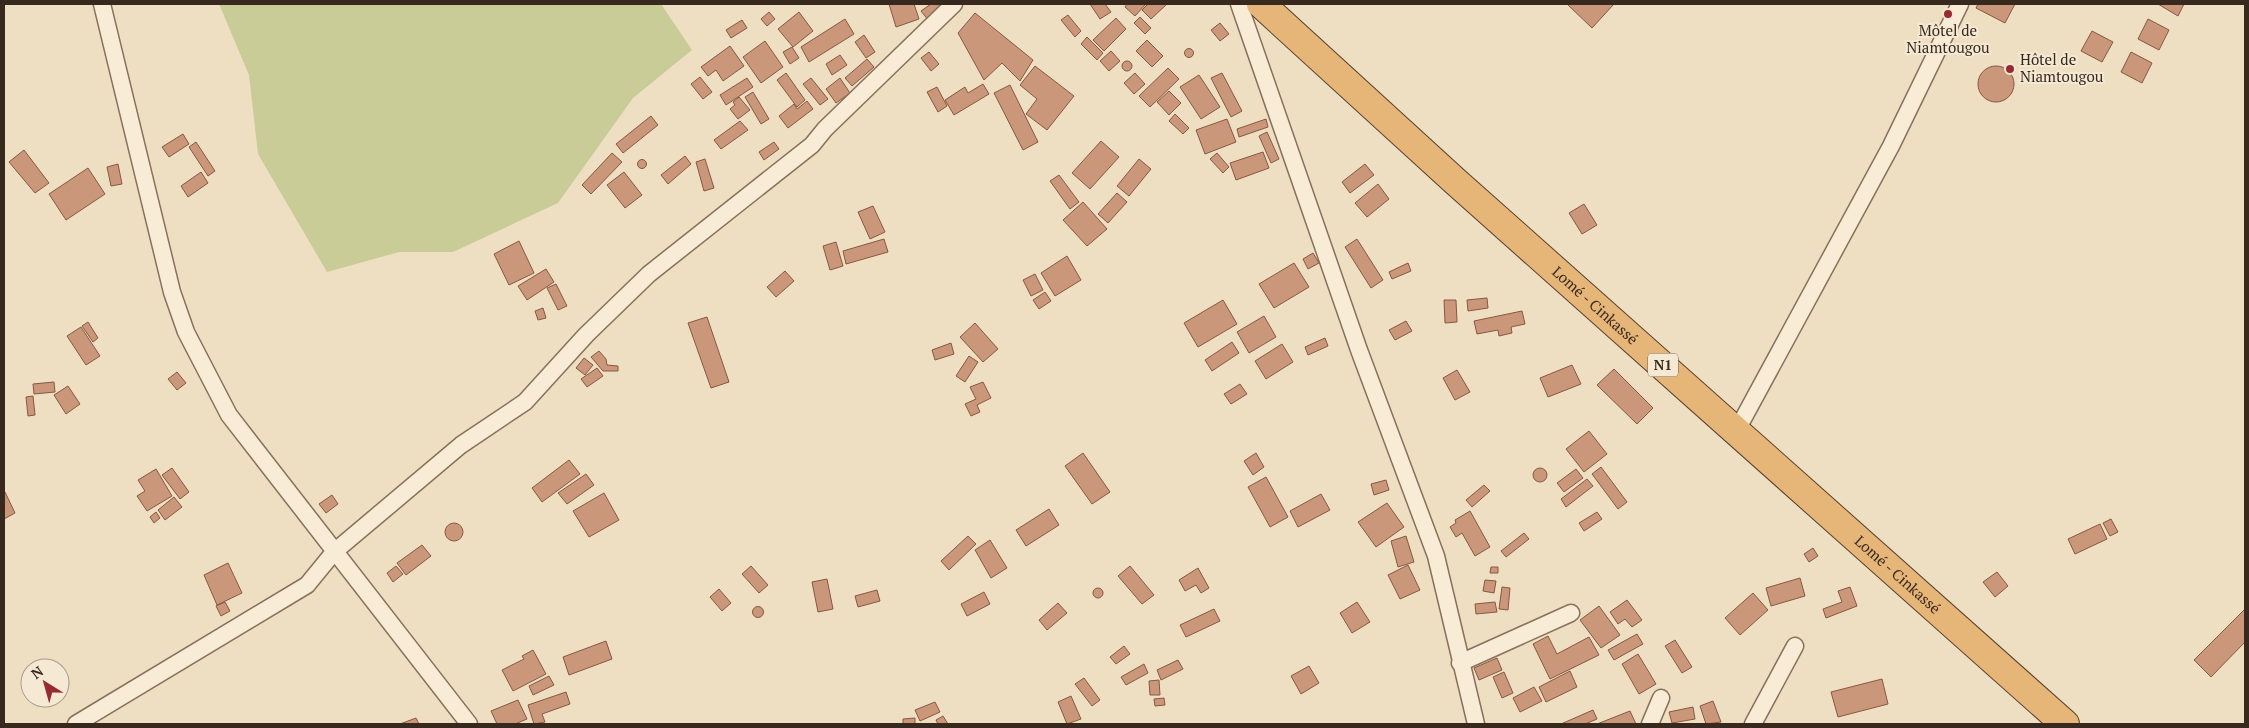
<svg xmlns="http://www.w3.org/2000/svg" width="2249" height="728" viewBox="0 0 2249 728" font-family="'PT Serif',serif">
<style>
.green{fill:#c9cc97}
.building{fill:#cb977a;stroke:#875840}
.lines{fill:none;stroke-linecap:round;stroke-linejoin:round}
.minor-casing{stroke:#88705a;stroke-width:19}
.trunk-casing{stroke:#563e2e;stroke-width:30}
.minor{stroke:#f8ecd7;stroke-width:16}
.trunk{stroke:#e6b578;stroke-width:28}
.poi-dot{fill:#962b32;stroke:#f5e9d3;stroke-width:2}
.labels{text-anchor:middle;stroke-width:4;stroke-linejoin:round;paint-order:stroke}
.shield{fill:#f5e9d3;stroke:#716354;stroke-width:1}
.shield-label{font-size:14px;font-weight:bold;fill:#38291e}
.poi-label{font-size:15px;fill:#38291e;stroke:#f5e9d3}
.street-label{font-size:15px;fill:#38291e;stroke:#f5e9d3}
</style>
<rect width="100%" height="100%" fill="#eedfc3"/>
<path class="green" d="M219,4H661L692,50L633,98L558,203L453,252H399L327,272L258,154L249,75Z"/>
<path class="building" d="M889,4H914L919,19L896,27Z
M931,4H950L929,21L921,11Z
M1090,4H1105L1111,12L1100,19Z
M1127,4H1146L1135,16L1125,7Z
M1148,4H1167L1151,19L1142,10Z
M1567,4H1614L1592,28Z
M1978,4H2015L2005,23L1976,8Z
M2158,4H2184L2178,16Z
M769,12L775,19L767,26L761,19Z
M799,12L813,31L793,47L778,29Z
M975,13L1033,60L1020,81L1002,63L984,80L958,33Z
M1068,15L1081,31L1075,37L1061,20Z
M1140,17L1151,28L1145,34L1134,23Z
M1116,18L1126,29L1104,51L1093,40Z
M845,19L854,34L809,62L801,47Z
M2148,19L2169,30L2159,50L2138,39Z
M742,20L747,28L731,38L726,30Z
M1220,23L1229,34L1220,41L1211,30Z
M2092,31L2113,42L2102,62L2081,51Z
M864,35L875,52L866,58L855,42Z
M1087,37L1103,53L1097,60L1081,44Z
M1147,40L1163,56L1152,67L1136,51Z
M765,41L783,67L761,83L743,57Z
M730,46L744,66L723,81L716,70L708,76L701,67Z
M792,47L799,58L790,64L783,52Z
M1184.5 53a4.5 4.5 0 1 1 9 0a4.5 4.5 0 1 1-9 0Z
M1111,51L1120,61L1109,71L1100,61Z
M929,52L939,64L931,71L921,58Z
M2131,52L2152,63L2142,83L2121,72Z
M840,55L847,65L832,75L826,64Z
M867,59L874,67L852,86L845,78Z
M1122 66a5 5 0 1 1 10 0a5 5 0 1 1-10 0Z
M1035,66L1074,96L1047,130L1026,114L1037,99L1020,85Z
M1978 84a18 18 0 1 1 36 0a18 18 0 1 1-36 0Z
M1168,68L1179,79L1150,107L1139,96Z
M786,73L805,100L797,107L777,80Z
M1135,73L1145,84L1134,94L1124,83Z
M1222,73L1242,111L1231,117L1211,78Z
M1199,75L1220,107L1201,119L1180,87Z
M700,77L712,92L703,99L691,84Z
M747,78L753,87L726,105L720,95Z
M811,78L828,99L820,105L803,84Z
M840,78L850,93L836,103L826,89Z
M983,84L989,94L954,115L945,100L965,87L968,93Z
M1010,85L1038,142L1023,150L994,93Z
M937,87L947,106L938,112L927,92Z
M1169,91L1181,103L1169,115L1157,102Z
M753,92L769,119L761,124L745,97Z
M739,97L750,110L738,119L730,109L735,105L733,102Z
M807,101L813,109L788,128L779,116L794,104L797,109Z
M1175,114L1189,128L1183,134L1169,121Z
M651,116L658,125L623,153L616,144Z
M1227,119L1236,142L1205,154L1196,130Z
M1266,119L1268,127L1239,137L1237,129Z
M740,121L748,130L721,149L714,140Z
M1267,132L1279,159L1271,163L1259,136Z
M183,134L189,144L169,157L162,147Z
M1101,141L1119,157L1090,189L1072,173Z
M196,142L215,171L208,176L189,147Z
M774,142L779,149L764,160L759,152Z
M24,150L49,183L35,193L9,162Z
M1263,152L1269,168L1236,180L1230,163Z
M612,153L622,162L591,194L582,185Z
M1217,153L1229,167L1223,173L1210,159Z
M685,156L691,164L668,184L661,175Z
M705,159L714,188L704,191L696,162Z
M1139,159L1151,169L1129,196L1117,186Z
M637.5 164a4.5 4.5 0 1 1 9 0a4.5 4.5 0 1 1-9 0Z
M118,164L122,184L111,186L107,167Z
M1365,164L1374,175L1350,193L1342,182Z
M88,168L105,194L66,220L49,194Z
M201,172L208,183L188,197L181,186Z
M624,172L642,195L625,208L607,185Z
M1059,175L1079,202L1070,209L1050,181Z
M1378,184L1389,199L1367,217L1355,203Z
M1117,193L1127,202L1108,223L1098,214Z
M1083,202L1107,229L1087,246L1063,220Z
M1584,204L1597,225L1582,234L1569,213Z
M873,206L885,232L870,239L858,212Z
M884,239L888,252L846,264L843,251Z
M1357,239L1383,280L1371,288L1345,247Z
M519,241L534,273L509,285L494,254Z
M836,242L843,266L830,270L823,246Z
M1313,253L1319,263L1308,269L1303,259Z
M1067,256L1081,280L1055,296L1041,273Z
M1294,263L1309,287L1274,308L1259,284Z
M1408,263L1411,271L1392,279L1389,272Z
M546,269L554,282L527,300L518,286Z
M785,271L794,281L776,297L767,287Z
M1035,274L1043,290L1031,296L1023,280Z
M556,284L567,306L558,310L547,288Z
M1045,292L1051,301L1039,309L1033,300Z
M1487,298L1488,308L1468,311L1467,300Z
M1223,300L1237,324L1198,347L1184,323Z
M1444,300H1456L1457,322L1445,323Z
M543,308L546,318L538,320L535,311Z
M1522,311L1525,324L1511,327L1512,333L1499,336L1498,330L1477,334L1474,321Z
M1264,316L1276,337L1249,353L1237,332Z
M707,317L729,382L711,388L688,323Z
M1406,321L1412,331L1395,340L1389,330Z
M88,322L98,338L93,342L82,326Z
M975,323L998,349L983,362L960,337Z
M81,327L100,356L86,365L67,336Z
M1325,338L1328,346L1308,355L1305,347Z
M1232,342L1239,353L1212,371L1205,360Z
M951,343L954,354L935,360L932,350Z
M1282,344L1293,362L1266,379L1255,361Z
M599,351L606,359L607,365L618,366V371H603L591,357Z
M969,356L978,362L965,382L956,376Z
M584,358L593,365L585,375L576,368Z
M1572,365L1581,384L1548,397L1540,378Z
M597,368L603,376L587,387L581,379Z
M1614,369L1653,408L1637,424L1597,385Z
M1457,370L1470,392L1455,400L1443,378Z
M177,372L186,383L177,390L168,379Z
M54,382L55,392L34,394L33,384Z
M983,382L991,398L977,405L980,412L971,416L965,404L976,399L970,387Z
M1240,384L1247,394L1231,404L1224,394Z
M68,386L80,404L66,414L54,395Z
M33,396L35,415L28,416L26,397Z
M1589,431L1607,454L1584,472L1566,449Z
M1083,453L1110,492L1092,504L1065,466Z
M1256,453L1264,467L1253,475L1244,461Z
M569,460L580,474L542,502L532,488Z
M1601,467L1627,502L1618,509L1592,474Z
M1533 475a7 7 0 1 1 14 0a7 7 0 1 1-14 0Z
M172,468L189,492L180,499L162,475Z
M156,469L172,496L147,511L137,496L145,491L138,480Z
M1576,469L1583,478L1564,492L1557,483Z
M586,474L594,485L567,504L558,493Z
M1266,477L1288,517L1270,527L1248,487Z
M1587,479L1593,486L1566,507L1561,499Z
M1386,480L1389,490L1374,495L1371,484Z
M1484,485L1490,491L1472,507L1466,500Z
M5,492L15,513L4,519V493Z
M604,493L619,520L589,537L573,511Z
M1321,494L1330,510L1298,527L1290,511Z
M332,495L338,504L326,513L319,504Z
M174,497L182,507L165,520L158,510Z
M1387,503L1404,527L1376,547L1358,522Z
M1049,509L1059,525L1026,546L1016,530Z
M1470,511L1490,547L1475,556L1462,533L1456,537L1450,527L1456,523L1455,520Z
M156,512L160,518L154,523L150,517Z
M1597,512L1602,519L1584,531L1579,523Z
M2111,519L2118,532L2110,536L2103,523Z
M445 532a9 9 0 1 1 18 0a9 9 0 1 1-18 0Z
M2100,524L2107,539L2075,554L2068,539Z
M1524,533L1529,539L1506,557L1501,551Z
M968,536L976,544L949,570L941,561Z
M1406,536L1414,562L1398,567L1391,541Z
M990,540L1007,568L991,578L975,550Z
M422,545L431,556L406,575L397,563Z
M1813,548L1818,556L1809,562L1804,554Z
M228,563L242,593L217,605L204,575Z
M1408,565L1420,590L1400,599L1388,575Z
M396,566L403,574L393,582L387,573Z
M751,566L768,585L759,593L742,574Z
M1130,566L1154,595L1142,604L1118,576Z
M1491,567H1498V573H1490Z
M1198,568L1209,588L1201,593L1196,585L1185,591L1179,580Z
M1997,572L2008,586L1995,597L1983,582Z
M1800,578L1805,596L1771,606L1766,588Z
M827,579L833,609L818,612L812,582Z
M1485,580L1496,581L1494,593L1483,591Z
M1502,587L1510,588L1508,610L1499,609Z
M1850,587L1857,606L1826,618L1823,609L1842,602L1838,591Z
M1093 593a5 5 0 1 1 10 0a5 5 0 1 1-10 0Z
M719,589L731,603L722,611L710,597Z
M877,590L880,601L858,607L855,596Z
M984,592L990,604L967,616L961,604Z
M1753,593L1768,610L1740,635L1725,618Z
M1627,600L1642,620L1632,627L1625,619L1618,624L1610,612Z
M225,602L230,611L221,616L216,606Z
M1357,602L1370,622L1352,633L1340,613Z
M1495,602L1497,612L1476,614L1475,604Z
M1058,603L1067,613L1047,630L1039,620Z
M1599,606L1620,635L1601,648L1580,620Z
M752.5 612a5.5 5.5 0 1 1 11 0a5.5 5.5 0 1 1-11 0Z
M1214,609L1220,621L1186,637L1180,625Z
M2245,609V642L2211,677L2194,660Z
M1637,634L1643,644L1614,660L1608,650Z
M1548,636L1557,654L1589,637L1599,655L1550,679L1533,644Z
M1675,640L1692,667L1682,673L1665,646Z
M606,641L612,659L569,675L563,657Z
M1124,646L1130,654L1116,664L1110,657Z
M533,650L546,674L513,691L502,670L524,659L522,656Z
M1638,654L1656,684L1639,694L1622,664Z
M1497,658L1502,670L1479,680L1474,668Z
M1178,660L1183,669L1161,680L1157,670Z
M1144,664L1148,673L1126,685L1121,677Z
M1309,666L1319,683L1301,694L1291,676Z
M1570,671L1577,687L1546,702L1539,687Z
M1504,672L1513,693L1502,698L1493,677Z
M549,676L554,685L533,695L529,686Z
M1084,678L1100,700L1092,706L1075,684Z
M1882,679L1888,704L1838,717L1831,692Z
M1159,680L1160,695H1150L1149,681Z
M1534,687L1542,701L1520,712L1513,698Z
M566,692L570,704L542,714L545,722L534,724L528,705Z
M1071,696L1081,719L1067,724L1058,702Z
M1164,698L1165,705L1155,706L1154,699Z
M518,700L527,719L515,724H497L491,711Z
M1713,701L1721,722L1706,724L1700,706Z
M935,702L940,712L920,721L915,710Z
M1693,707L1695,719L1672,723L1669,712Z
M1593,710L1597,719L1585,724H1561Z
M1630,711L1636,724H1597Z
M943,716L948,724H938L936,720Z
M416,718L419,724H400Z
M915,718V724H903V719Z"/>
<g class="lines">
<g class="minor-casing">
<path id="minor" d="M102,4L172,292L186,332L229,415L469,724
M1239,4L1359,350L1436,556L1476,724
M1737,430L1891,146L1960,4
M1460,663L1571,613
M76,724L307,585L334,552L461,445L525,402L586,335L649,274L812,145L825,129L954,4
M1650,724L1661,698
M1753,724L1795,646"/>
</g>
<g class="trunk-casing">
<g id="trunk">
<path id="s1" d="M1261,4L1456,182L2065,724"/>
</g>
</g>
<use href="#minor" class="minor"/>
<use href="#trunk" class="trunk"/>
</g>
<g class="poi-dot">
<circle cx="1948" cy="14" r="5"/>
<circle cx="2010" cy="69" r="5"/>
</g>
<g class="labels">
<rect class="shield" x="1648" y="353.5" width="30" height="23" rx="4"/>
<g class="shield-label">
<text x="1663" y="370">N1</text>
</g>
<g class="poi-label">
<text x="1948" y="36">Môtel de<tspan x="1948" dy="17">Niamtougou</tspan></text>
<text x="2020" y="65" text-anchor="start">Hôtel de<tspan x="2020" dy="17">Niamtougou</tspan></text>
</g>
<g class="street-label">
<text dy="5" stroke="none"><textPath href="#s1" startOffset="450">Lomé - Cinkassé</textPath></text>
<text dy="5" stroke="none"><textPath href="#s1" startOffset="855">Lomé - Cinkassé</textPath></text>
</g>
</g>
<rect width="2249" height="728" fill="none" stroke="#38291e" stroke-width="10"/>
<g transform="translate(45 683) rotate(323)"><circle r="24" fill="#f5e9d3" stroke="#a99c8b"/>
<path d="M0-4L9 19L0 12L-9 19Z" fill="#962b32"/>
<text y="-8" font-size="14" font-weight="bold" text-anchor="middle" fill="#38291e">N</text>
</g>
</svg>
